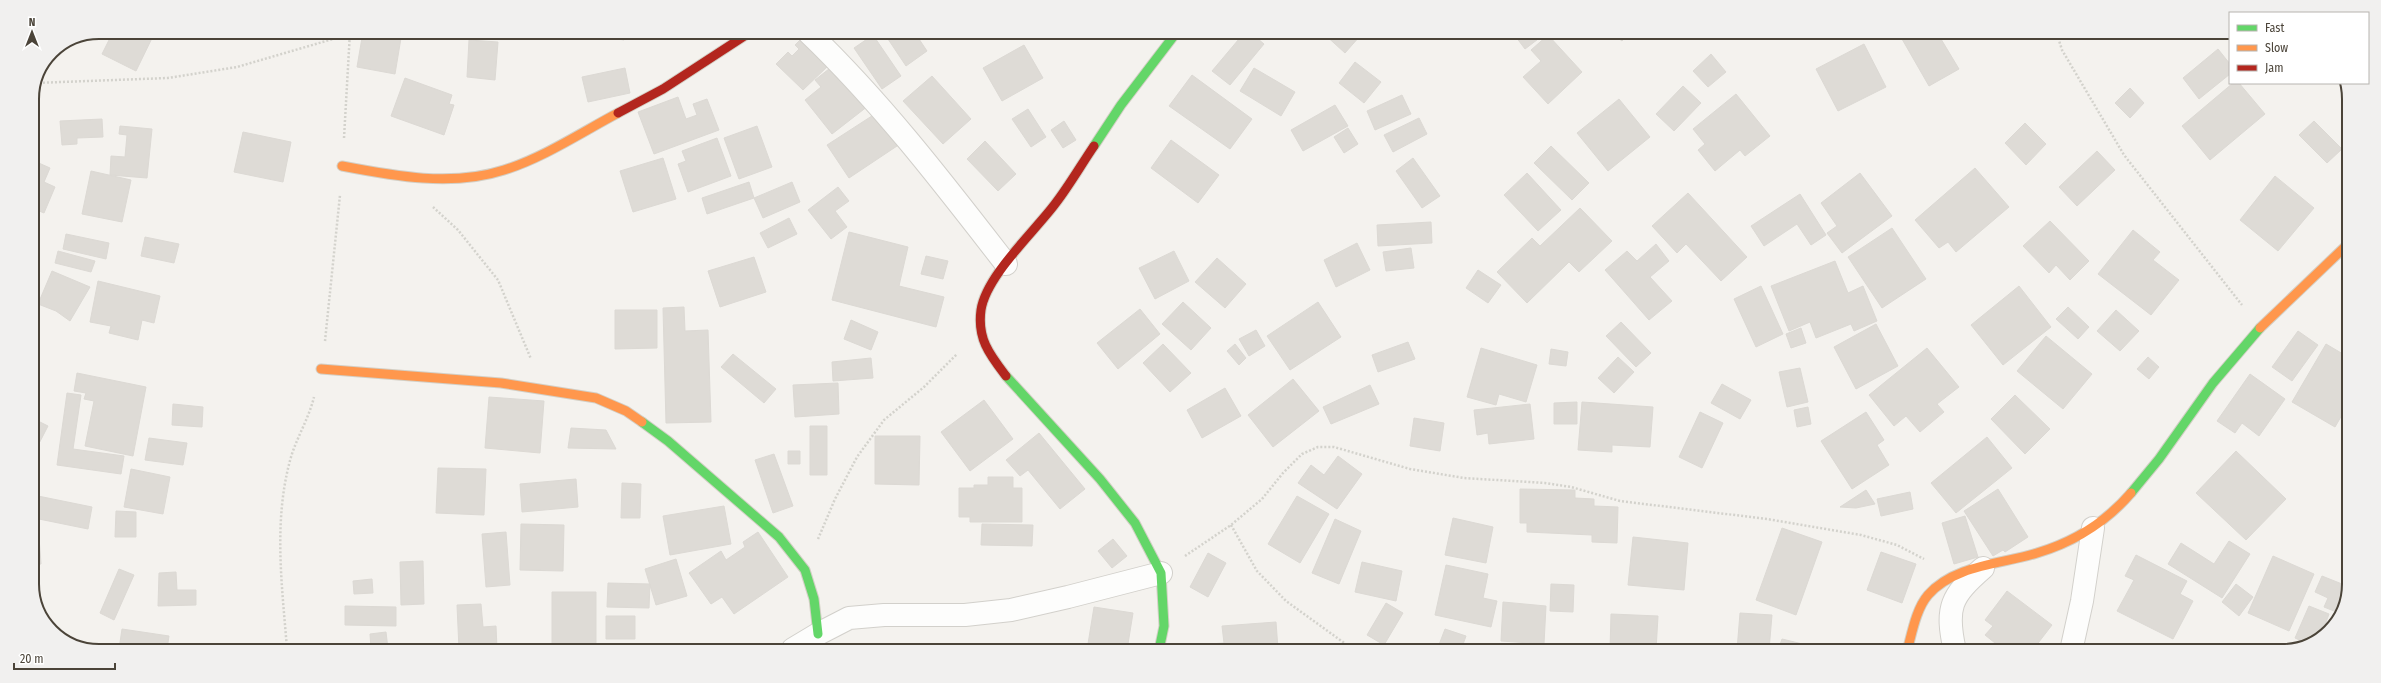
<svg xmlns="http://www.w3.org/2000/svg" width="2381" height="683" viewBox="0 0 2381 683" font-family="'Fira Sans Condensed',sans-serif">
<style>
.building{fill:#dedbd6;stroke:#dcd9d4}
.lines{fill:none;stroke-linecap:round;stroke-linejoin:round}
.street-casing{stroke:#d2d0cb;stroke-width:24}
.fast-casing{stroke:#d3cfc5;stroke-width:11}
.slow-casing{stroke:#d3cfc5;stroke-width:11}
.jam-casing{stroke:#d3cfc5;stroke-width:11}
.path{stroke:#d3d2cc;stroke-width:2.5;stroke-dasharray:2 2;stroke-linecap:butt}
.street{stroke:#fdfdfc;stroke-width:22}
.fast{stroke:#63d668;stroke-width:9}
.slow{stroke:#ff974d;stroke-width:9}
.jam{stroke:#b3261e;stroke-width:9}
.rim{fill:none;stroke:#4b4439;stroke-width:2}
</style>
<rect width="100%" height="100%" fill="#f4f2ee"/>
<path class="building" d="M113,32H155L136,71L102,54Z
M363,32H402L395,74L357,67Z
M467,32H501V34Z
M580,32L625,33L624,40Z
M884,33H915L927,51L906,66Z
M1244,33H1251L1264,44L1230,85L1212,71Z
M1323,33H1356L1360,36L1345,53Z
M1513,33H1546L1525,49Z
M1613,34H1628L1622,41Z
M1910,34H1938L1959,69L1929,86L1902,39Z
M873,35L901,76L882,89L854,48Z
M1548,35L1582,72L1548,104L1523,77L1541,61L1531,50Z
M802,38L829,65L803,90L776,64L788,52L792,56L799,49L795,45Z
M469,40L498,42L495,80L467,77Z
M1864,44L1886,87L1838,111L1816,69Z
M1024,45L1043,78L1002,101L983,68Z
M2218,49L2230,64V74L2199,99L2183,78Z
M1711,54L1726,72L1708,87L1693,71Z
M1355,62L1381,82L1364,103L1339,83Z
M834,65L868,106L832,134L805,100L821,87L815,80Z
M625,68L630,93L588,102L582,77Z
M1254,68L1295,92L1281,116L1240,91Z
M1192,75L1252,119L1230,149L1169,106Z
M932,76L971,119L943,144L903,101Z
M405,78L452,95L449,104L454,105L444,135L391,116Z
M2233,83H2239L2265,114L2210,160L2182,126Z
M1683,86L1701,103L1674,131L1656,114Z
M2130,88L2144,103L2130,118L2115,103Z
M1736,94L1770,136L1745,156L1740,150L1715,171L1698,150L1705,144L1693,129Z
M1402,95L1411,114L1375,130L1367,111Z
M678,97L686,119L697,115L693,104L707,99L719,130L654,154L638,112Z
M1619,99L1650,137L1608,171L1577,133Z
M1335,105L1348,126L1303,151L1291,130Z
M1028,109L1046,137L1031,147L1012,119Z
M878,112L900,144L849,178L827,145Z
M1419,118L1427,134L1393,152L1384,135Z
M102,119L103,137L77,138V144L62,145L60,121Z
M1064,121L1076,140L1063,148L1051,130Z
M2314,121L2342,149L2327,163L2299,135Z
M2025,123L2046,144L2026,165L2005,143Z
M120,126L152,129L147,178L110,175L111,156L125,157L127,135L119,134Z
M757,126L772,167L739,179L724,138Z
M1348,128L1358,144L1344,153L1334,137Z
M243,132L291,142L283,182L234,172Z
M717,138L731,176L688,192L678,164L686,161L682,151Z
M1171,140L1219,175L1198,203L1151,168Z
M985,141L1016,174L998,191L967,159Z
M1551,146L1589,183L1572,200L1534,163Z
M2097,151L2115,170L2077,206L2059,187Z
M663,158L676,199L633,212L620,171Z
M1413,158L1440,196L1422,208L1396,171Z
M32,160L50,168L44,182L55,187L44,213L32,208Z
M1975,168L2009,207L1956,252L1948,242L1939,248L1915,220Z
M91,171L131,180L122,222L82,214Z
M1527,173L1561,210L1538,231L1504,195Z
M1860,173L1892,216L1842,253L1827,233L1837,226L1821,203Z
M2275,176L2314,208L2278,251L2240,220Z
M749,182L754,198L707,214L702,198Z
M792,182L800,202L763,218L754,198Z
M838,187L849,201L835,211L847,227L831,239L808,210Z
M1688,193L1747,257L1721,281L1686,244L1677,253L1652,226Z
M1800,194L1826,235L1811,245L1797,224L1764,246L1751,226Z
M1580,208L1612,241L1579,272L1569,262L1527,303L1497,272L1532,238L1540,246Z
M789,218L797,234L768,248L760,233Z
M2050,221L2089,261L2070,280L2056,265L2049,273L2023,246Z
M1431,222L1432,243L1378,246L1377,225Z
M1892,228L1926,279L1882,308L1848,257Z
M2133,230L2160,252L2153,260L2179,280L2151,315L2098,274Z
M849,232L908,247L899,286L944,297L936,327L832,300Z
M66,234L109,243L106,259L63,249Z
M145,237L179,244L174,263L141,256Z
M1357,243L1370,270L1336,287L1324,260Z
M1656,244L1669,261L1650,277L1672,301L1649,320L1605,270L1627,251L1637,261Z
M1411,248L1414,268L1386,271L1383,252Z
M58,251L95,261L91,272L55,263Z
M1174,251L1189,281L1155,299L1139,268Z
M926,256L948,261L943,279L921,274Z
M754,257L766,292L720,307L708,271Z
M1217,258L1246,284L1225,308L1195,282Z
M1835,261L1848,293L1863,286L1877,321L1854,331L1851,324L1816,338L1810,322L1789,331L1771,286Z
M1478,270L1501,285L1488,303L1466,288Z
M52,271L90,287L70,321L56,311L38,304Z
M98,281L160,296L154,323L142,320L138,340L109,333L111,326L90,322Z
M1761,286L1783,334L1756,347L1734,299Z
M2019,286L2051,327L2003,365L1971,325Z
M1183,302L1211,328L1191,350L1162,324Z
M1318,302L1341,337L1290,370L1267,336Z
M684,307L685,331L708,330L711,422L666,423L663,308Z
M2068,307L2089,327L2078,339L2056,319Z
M1140,309L1160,334L1118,369L1097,343Z
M615,310H657V348L615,349Z
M2116,310L2139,331L2120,351L2097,331Z
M851,320L878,332L871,350L844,339Z
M1621,322L1651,353L1636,367L1606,336Z
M1876,324L1898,366L1856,389L1834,347Z
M1801,328L1806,343L1791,348L1786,334Z
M1256,330L1265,346L1249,356L1239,339Z
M2298,331L2318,345L2292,381L2272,367Z
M2046,336L2092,374L2063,409L2017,371Z
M1408,342L1415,359L1378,372L1372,355Z
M1163,344L1191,373L1170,392L1143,363Z
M1235,344L1246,358L1239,365L1227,351Z
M2326,344L2348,357V409L2346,408L2335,427L2292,402Z
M1481,348L1537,365L1526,402L1499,394L1496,405L1467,397Z
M1927,348L1959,387L1937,404L1944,412L1920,432L1906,416L1894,426L1869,395Z
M1551,349L1568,352L1566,366L1549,364Z
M733,354L776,389L764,403L721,367Z
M1618,357L1634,372L1614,393L1598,378Z
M2148,357L2159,367L2149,379L2137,369Z
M871,358L873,378L833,381L832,362Z
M1800,368L1808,402L1787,407L1779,372Z
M77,373L146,387L133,456L85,446L94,401L84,399L86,393L74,391Z
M2250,374L2285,399L2259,436L2242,423L2235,433L2217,421Z
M1293,379L1319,411L1273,447L1248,415Z
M838,383L839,414L795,417L793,385Z
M1722,384L1751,400L1740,419L1711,403Z
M1370,385L1379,404L1331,424L1323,407Z
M1225,388L1241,416L1202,438L1187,410Z
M67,393L81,395L73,449L124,456L121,474L57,465Z
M2015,395L2050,429L2025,454L1991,419Z
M489,397L544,401L540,453L485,448Z
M984,400L1013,439L970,471L941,432Z
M1577,402V424H1554V403Z
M1582,402L1653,407L1650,447L1612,445V452L1578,450Z
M173,404L203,407L202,427L172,425Z
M1530,404L1534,439L1489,444L1488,433L1477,435L1474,410Z
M1808,407L1811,424L1797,427L1794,410Z
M1700,412L1723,423L1702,468L1679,457Z
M1866,412L1884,440L1877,445L1889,465L1852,489L1821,441Z
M32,418L48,426L32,457Z
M1414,418L1444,423L1440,451L1410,446Z
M810,426H827V475H810Z
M571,428L606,430L616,449L568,448Z
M1039,433L1085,489L1060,509L1028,470L1020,476L1006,460Z
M875,436H920L919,485L875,484Z
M1987,437L2012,468L1956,513L1931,483Z
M149,438L187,443L183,465L145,460Z
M788,451H800V464H788Z
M2236,451L2286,499L2246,540L2196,493Z
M774,454L793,506L773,513L755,460Z
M1338,456L1362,474L1337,509L1298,483L1311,465L1324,475Z
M438,468L486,469L484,515L436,513Z
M131,469L170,477L163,514L124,507Z
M988,477H1013V488H1022V522H970V517H959V488H974V485H988Z
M576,479L578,507L522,512L520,484Z
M622,483L641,484L640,518H621Z
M1520,489L1575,490V498L1594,499V506L1618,507L1617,543L1592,542V535L1527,532V523H1520Z
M1998,489L2028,537L2005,552L2003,550L1993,556L1964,511Z
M1866,490L1875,504L1856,508L1840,507Z
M1910,492L1913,509L1881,516L1877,499Z
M38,496L92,507L88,529L34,518Z
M1297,496L1329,514L1300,563L1268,544Z
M724,506L731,544L670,555L663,516Z
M116,511L136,512V537H115Z
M1965,516L1978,557L1954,564L1942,523Z
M1453,518L1493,527L1486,563L1445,555Z
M1335,519L1361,531L1339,584L1312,573Z
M38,524L41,564L32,565V525Z
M521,524L564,525L563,571L520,570Z
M982,524L1033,525L1032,546L981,545Z
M1782,528L1822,542L1796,615L1756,600Z
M506,532L510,585L486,587L482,534Z
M758,532L788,577L734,614L722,597L711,604L689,573L721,551L726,560L745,547L743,542Z
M1633,537L1688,543L1684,590L1628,585Z
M1113,539L1127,556L1112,568L1098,551Z
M2229,541L2250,554L2222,598L2168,564L2181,543L2214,564Z
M1881,552L1916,564L1902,603L1867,590Z
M1208,553L1226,563L1208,597L1190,587Z
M2136,555L2187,581L2180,594L2193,601L2173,639L2117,611L2134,580L2125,576Z
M2273,556L2314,574L2289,631L2248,613Z
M676,559L687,596L656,605L645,569Z
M423,561L424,604L401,605L400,562Z
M1362,562L1402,571L1396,601L1355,592Z
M1446,565L1488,574L1483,598L1497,601L1491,627L1435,615Z
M119,569L134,575L114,620L100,613Z
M176,572L177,590H196V605L158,606L159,573Z
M2322,576L2347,586V601L2339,613L2324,607L2328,598L2315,592Z
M372,579L373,593L354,594L353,581Z
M608,583L650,584L649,608L607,607Z
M1551,584L1574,585L1573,612L1550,611Z
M2236,584L2253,597L2239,616L2222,602Z
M2007,591L2052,625L2032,651H2005L1985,635L1993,626L1985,620Z
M552,592H596V649H552Z
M1503,602L1546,606L1544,644L1501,641Z
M1386,603L1403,613L1384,645L1367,635Z
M481,604L483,627L496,626L497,649H459L457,605Z
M345,606L396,607V626L345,625Z
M2309,606L2329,614L2325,625L2330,627L2323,637L2306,643L2295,638Z
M1094,607L1133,613L1127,650H1087Z
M1740,613L1772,615L1769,650H1737Z
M1611,614L1658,616L1656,650H1610Z
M606,616H635V639H606Z
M1276,622L1278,649L1209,650V644L1224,643L1222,626Z
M122,629L169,636L167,649H119Z
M1445,629L1466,636L1461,650H1437Z
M386,632L388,649H371L370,634Z
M1782,639L1819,648L1818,651L1778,650Z"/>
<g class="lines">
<g class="street-casing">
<path id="street" d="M809,33C882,103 944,184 1006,264
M793,649L818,634L849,618L884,615H965L1011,610L1068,597L1161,573
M1955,651C1945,607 1951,596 1983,568
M2071,651L2082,601L2093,528"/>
</g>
<g class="fast-casing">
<path id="fast" d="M1094,146L1121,105L1176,33
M1006,376L1100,479L1135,523L1161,573L1164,626L1159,650
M642,422L668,441L779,537L805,570L814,599L818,634
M2131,493L2159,459L2213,383L2260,328"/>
</g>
<g class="slow-casing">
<path id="slow" d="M342,166C394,176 452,187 504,170C543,158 582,132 618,113
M2260,328L2348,244
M321,369L501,383L596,398L626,411L642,422
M1907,651C1912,633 1916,609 1928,595C1954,565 2002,564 2037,553C2074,542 2106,522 2131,493"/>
</g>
<g class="jam-casing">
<path id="jam" d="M618,113L663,89L749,33
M1006,376C990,355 977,339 981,310C986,276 1034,232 1055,204C1069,186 1081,165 1094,146"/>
</g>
<path class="path" d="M2057,34L2062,50L2124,155L2242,305
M35,83L168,78L237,67L350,34
M344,138L350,32
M433,207L458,230L498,280L531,359
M325,341L340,195
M1231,525L1257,571L1286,601L1354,650
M818,539L835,499L857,457L884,420L924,387L957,354
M1185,556L1231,525L1262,499L1283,473L1302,454L1318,447H1334L1410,469L1464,478L1545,483L1571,487L1620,501L1767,519L1861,535L1897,545L1924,559
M287,649C282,585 273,520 291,457C297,437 309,418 314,397"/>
<use href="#street" class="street"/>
<use href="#fast" class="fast"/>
<use href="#slow" class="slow"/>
<use href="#jam" class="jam"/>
</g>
<path d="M0 0H2381V683H0ZM99 39H2282A60 60 0 0 1 2342 99V584A60 60 0 0 1 2282 644H99A60 60 0 0 1 39 584V99A60 60 0 0 1 99 39Z" fill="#f1f0ef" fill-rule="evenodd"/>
<path class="rim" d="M99 39H2282A60 60 0 0 1 2342 99V584A60 60 0 0 1 2282 644H99A60 60 0 0 1 39 584V99A60 60 0 0 1 99 39Z"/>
<rect x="2229" y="12" width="140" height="72" fill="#ffffff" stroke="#b7b4b0"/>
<rect x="2237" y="25" width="20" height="6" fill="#63d668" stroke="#b7b4b0"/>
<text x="2265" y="32" font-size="12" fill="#4b4439">Fast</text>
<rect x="2237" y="45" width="20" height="6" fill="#ff974d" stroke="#b7b4b0"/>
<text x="2265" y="52" font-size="12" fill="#4b4439">Slow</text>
<rect x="2237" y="65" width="20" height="6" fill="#b3261e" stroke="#b7b4b0"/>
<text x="2265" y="72" font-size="12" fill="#4b4439">Jam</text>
<g transform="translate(32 32)" stroke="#ffffff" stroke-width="3" paint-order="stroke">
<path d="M0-3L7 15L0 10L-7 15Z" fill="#4b4439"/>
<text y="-6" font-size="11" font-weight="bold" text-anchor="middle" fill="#4b4439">N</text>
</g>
<path d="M14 663v6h101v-6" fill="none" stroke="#4b4439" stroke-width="2"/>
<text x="20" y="663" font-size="12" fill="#4b4439" stroke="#ffffff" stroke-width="3" paint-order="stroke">20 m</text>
</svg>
